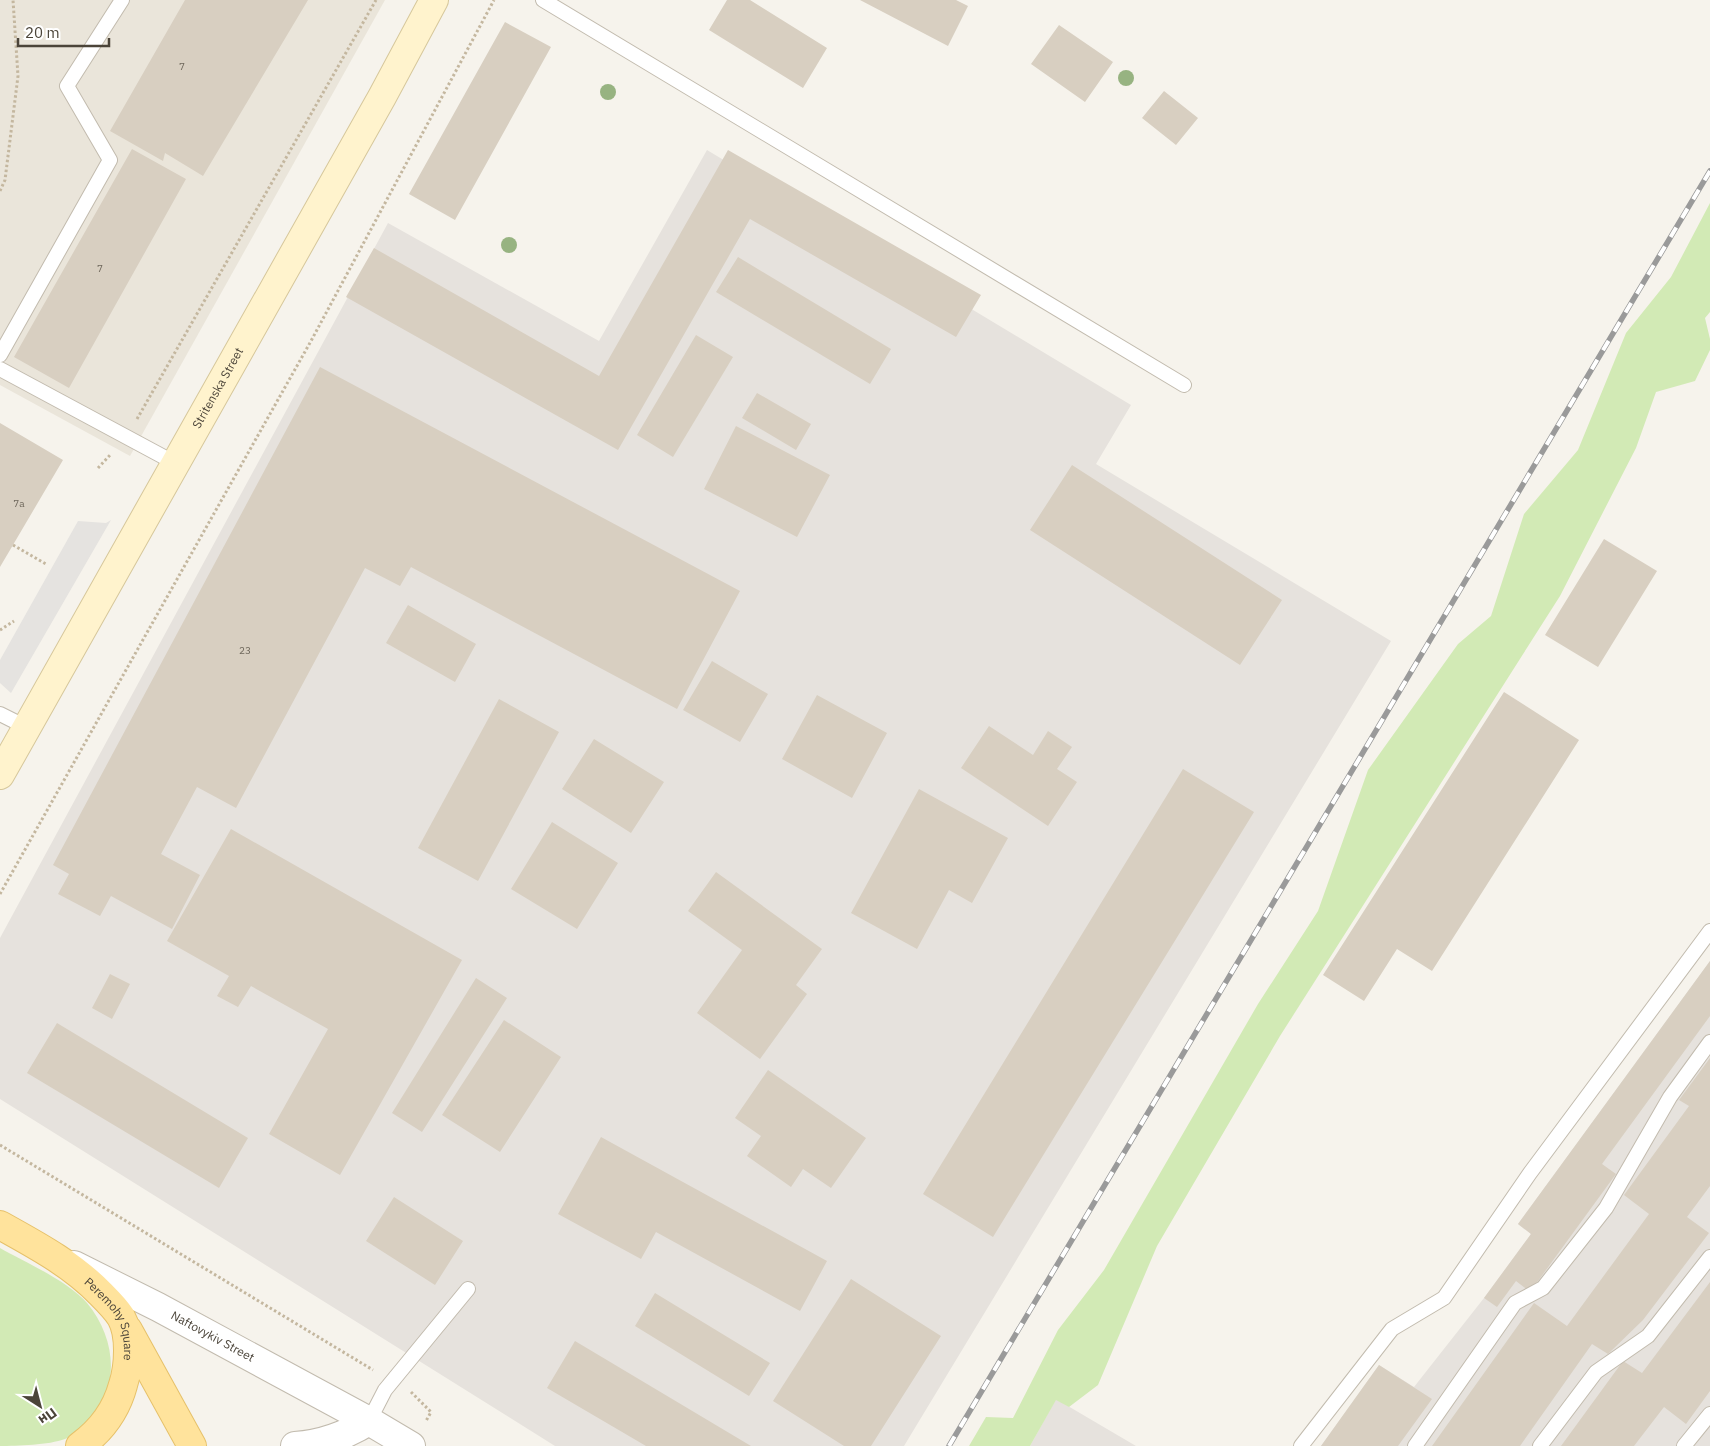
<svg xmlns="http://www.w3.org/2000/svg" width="1710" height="1446" viewBox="0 0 1710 1446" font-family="'IBM Plex Sans',sans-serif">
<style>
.residential{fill:#eae5da}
.industrial{fill:#e6e2dd}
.green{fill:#d2eab5}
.parking{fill:#e5e3e0}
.building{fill:#d8cfc1}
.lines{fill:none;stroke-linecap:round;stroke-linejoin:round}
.service-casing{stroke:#c2bbae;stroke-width:16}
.minor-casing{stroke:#c2bbae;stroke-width:30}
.tertiary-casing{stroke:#c2bbae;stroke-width:30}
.secondary-casing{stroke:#d6c79b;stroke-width:30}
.primary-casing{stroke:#e6c16a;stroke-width:30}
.path{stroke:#c4b79f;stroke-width:3;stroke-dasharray:2.5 2.5;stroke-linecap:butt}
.service{stroke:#fff;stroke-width:14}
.minor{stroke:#fff;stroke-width:28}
.tertiary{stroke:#fff;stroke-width:28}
.secondary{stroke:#fff3cd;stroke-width:28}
.primary{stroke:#ffe39c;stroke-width:28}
.rail-casing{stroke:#9a9a9a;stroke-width:5.5}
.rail{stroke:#fff;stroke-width:4;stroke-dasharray:11;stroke-linecap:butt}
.tree{fill:#97b381}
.labels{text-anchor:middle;stroke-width:4.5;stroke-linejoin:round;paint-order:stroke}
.number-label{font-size:10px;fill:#6e675b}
.street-label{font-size:12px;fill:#4b4439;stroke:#fff}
</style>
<rect width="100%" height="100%" fill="#f6f3ec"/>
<path class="residential" d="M0,0H385L130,456L0,385Z"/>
<path class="industrial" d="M707,150L1131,405L1096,464L1391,641L904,1446H555L0,1099V938L388,223L599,341Z
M1710,961V1446H1321L1379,1365L1414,1387L1484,1298L1531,1234L1518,1224Z
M1056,1399L1136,1446H1030Z"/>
<path class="green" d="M1710,203V312L1705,318L1710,339V350L1695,381L1656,392L1636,448L1560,596L1280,1036L1157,1246L1098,1385L1069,1407L1056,1400L1030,1446H969L986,1417L1013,1418L1058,1330L1104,1270L1258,1004L1318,911L1368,770L1458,644L1491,616L1524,514L1578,450L1626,333L1671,277Z
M0,1248C25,1262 68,1281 87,1303C116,1338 121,1387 89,1421C82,1429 75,1435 65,1439C49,1445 17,1446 0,1446Z"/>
<path class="parking" d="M111,520L11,693L0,683V660L78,521L106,523Z"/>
<path class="building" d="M185,0H308L203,176L165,153L163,161L110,131Z
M727,0H750L827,48L803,88L709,30Z
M860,0H956L968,6L948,46Z
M505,22L551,47L455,220L409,194Z
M1059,25L1113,62L1085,102L1031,64Z
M1164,91L1198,118L1176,145L1142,118Z
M132,149L186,179L69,388L14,357Z
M728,150L981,295L956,337L750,219L618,450L346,297L374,248L599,376Z
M738,257L891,349L870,384L716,292Z
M696,335L733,357L673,457L637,435Z
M320,367L740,591L677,709L411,567L400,586L365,568L236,808L197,787L161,854L200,875L172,929L111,896L100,916L58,894L69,874L53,865Z
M757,393L811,424L796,450L742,418Z
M0,423L63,460L0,567Z
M736,426L830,475L797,537L704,489Z
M1072,465L1282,600L1240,665L1030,530Z
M1604,539L1657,571L1598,667L1545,635Z
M408,605L476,644L455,682L386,643Z
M712,661L768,694L740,742L683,710Z
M1504,692L1579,740L1432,971L1397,949L1364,1001L1323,975Z
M817,695L887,733L852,798L782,759Z
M499,699L559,732L478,881L418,848Z
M989,726L1033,755L1048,731L1072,747L1057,769L1077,782L1048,826L961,768Z
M594,739L664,782L631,833L562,789Z
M1183,769L1254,812L993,1237L923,1194Z
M919,789L1008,838L972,903L949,890L917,949L851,913Z
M552,822L618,863L577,929L511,889Z
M231,829L462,960L340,1175L269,1134L328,1029L251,986L238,1007L217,996L229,976L167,941Z
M716,872L822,949L796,985L807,994L760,1059L697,1013L742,950L688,911Z
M1710,961V1016L1602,1164L1616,1174L1530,1292L1516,1281L1497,1307L1484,1298L1531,1234L1518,1224Z
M110,974L130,984L112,1019L92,1008Z
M476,978L507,998L422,1132L392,1113Z
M504,1020L561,1057L500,1152L442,1115Z
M57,1023L248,1138L219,1188L27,1073Z
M1710,1058V1186L1687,1217L1709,1233L1643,1320L1608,1354L1592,1344L1520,1446H1432L1534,1303L1567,1326L1649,1214L1624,1195L1689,1106L1679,1100Z
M768,1070L866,1138L831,1188L803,1169L791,1187L747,1156L761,1136L735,1118Z
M601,1137L827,1261L800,1311L656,1232L641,1259L558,1214Z
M394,1197L463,1241L435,1285L366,1241Z
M851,1279L941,1336L871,1446H844L773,1401Z
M1710,1282V1391L1686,1424L1664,1407L1634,1446H1561L1623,1361L1642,1373Z
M655,1293L770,1363L749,1396L635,1326Z
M575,1341L751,1446H646L547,1388Z
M1379,1365L1432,1399L1398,1446H1321Z"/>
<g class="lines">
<g class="service-casing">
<path id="service" d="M543,0L1184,385
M0,355L110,160L67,86L122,0
M0,369L175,463
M0,714L28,728
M369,1421L385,1390L468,1289
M1301,1446L1392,1329L1444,1298L1530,1173L1710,931
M1415,1446L1515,1303L1543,1288L1606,1208L1670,1097L1710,1042
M1540,1446L1596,1372L1648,1336L1710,1257
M1684,1446L1710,1414"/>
</g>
<g class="minor-casing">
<path id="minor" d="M295,1446C322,1444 345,1436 369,1421"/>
</g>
<g class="tertiary-casing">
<g id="tertiary">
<path id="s1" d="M74,1265L158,1307L369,1421L411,1446"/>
</g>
</g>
<g class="secondary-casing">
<g id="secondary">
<path id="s2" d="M0,775L382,97L434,0"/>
</g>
</g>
<g class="primary-casing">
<g id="primary">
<path id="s3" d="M0,1225C36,1245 72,1264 101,1294C108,1301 116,1309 121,1317C131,1335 129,1366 123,1385C116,1411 102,1430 80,1446"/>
<path d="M128,1330L192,1446"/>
</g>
</g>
<path class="path" d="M0,191L5,180L18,76L13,0
M137,419L376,0
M98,468L111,454
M13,545L46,564
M0,630L14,621
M0,894L311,341L494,0
M0,1145L373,1370
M411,1392L431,1412L426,1421"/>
<use href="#service" class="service"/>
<use href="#minor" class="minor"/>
<use href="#tertiary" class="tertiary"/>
<use href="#secondary" class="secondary"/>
<use href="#primary" class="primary"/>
<g class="rail-casing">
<path id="rail" d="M949,1446L1710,171"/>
</g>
<use href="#rail" class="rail"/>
</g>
<g class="tree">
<circle cx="1126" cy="78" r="8"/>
<circle cx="608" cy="92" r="8"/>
<circle cx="509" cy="245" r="8"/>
</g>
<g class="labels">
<g class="number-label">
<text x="182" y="70">7</text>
<text x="100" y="272">7</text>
<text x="19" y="507">7а</text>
<text x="245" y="654">23</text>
</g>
<g class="street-label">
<text dy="4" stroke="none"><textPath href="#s2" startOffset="444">Stritenska Street</textPath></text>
<text dy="4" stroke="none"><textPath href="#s3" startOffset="150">Peremohy Square</textPath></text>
<text dy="4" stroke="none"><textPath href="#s1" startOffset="156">Naftovykiv Street</textPath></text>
</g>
</g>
<g transform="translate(40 1406) rotate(144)" stroke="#ffffff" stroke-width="4" paint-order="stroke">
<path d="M0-4L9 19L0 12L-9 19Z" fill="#4b4439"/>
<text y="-8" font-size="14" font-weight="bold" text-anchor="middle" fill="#4b4439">Пн</text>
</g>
<path d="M18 38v8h91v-8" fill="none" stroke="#4b4439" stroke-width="2.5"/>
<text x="25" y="38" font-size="15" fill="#4b4439" stroke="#ffffff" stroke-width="4" paint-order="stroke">20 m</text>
</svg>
